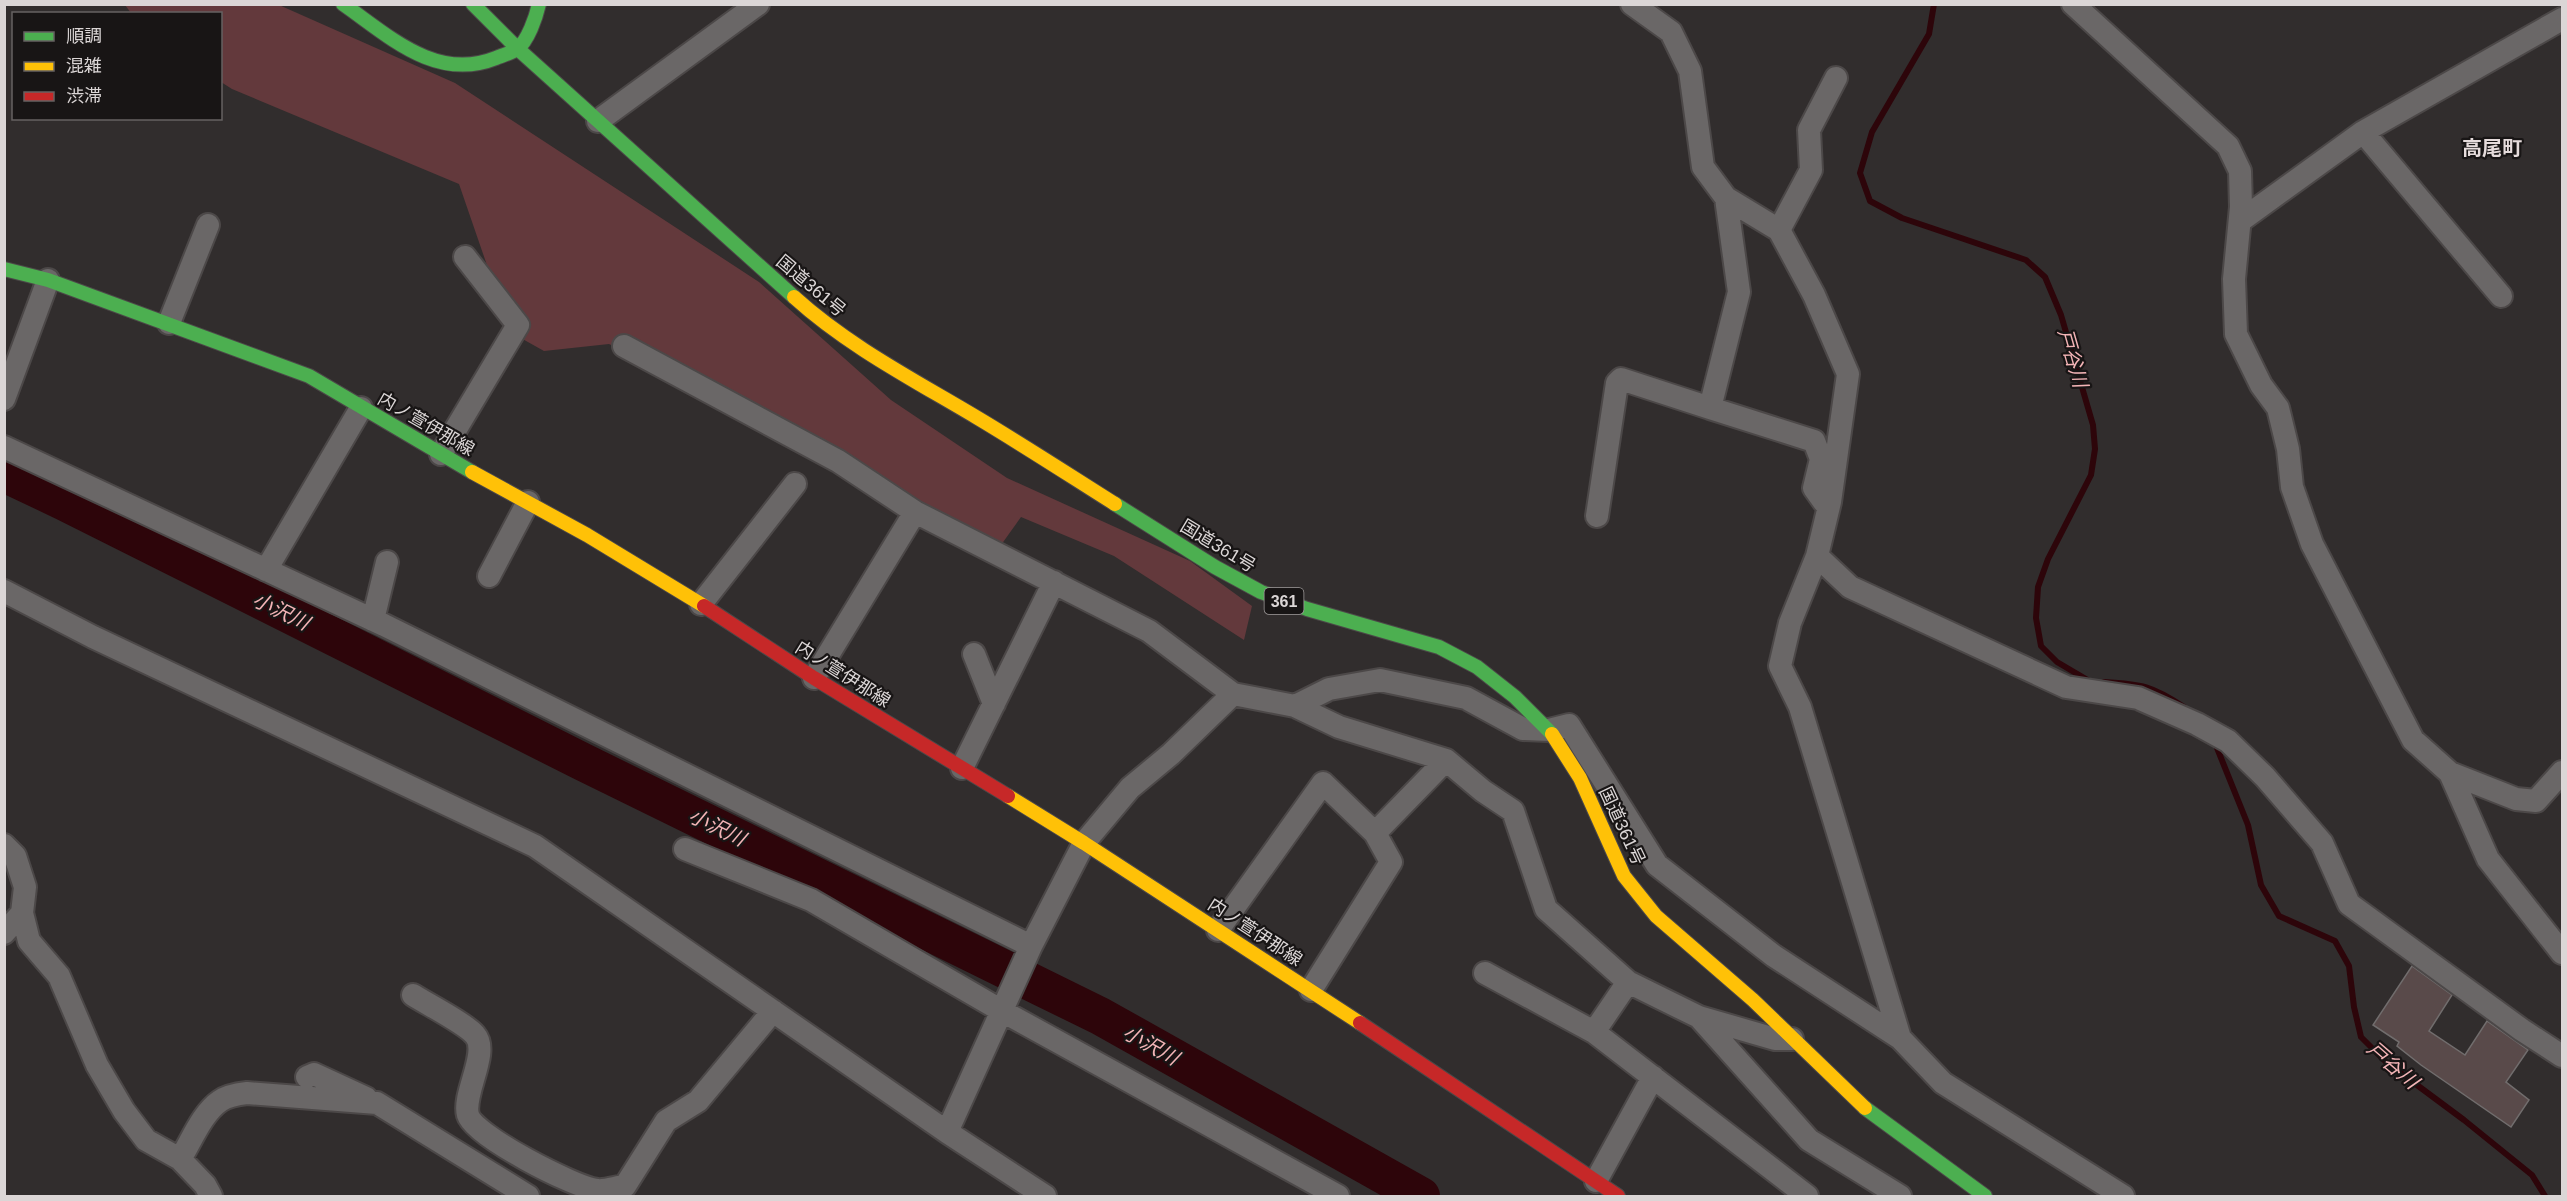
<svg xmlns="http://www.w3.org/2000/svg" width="2567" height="1201" viewBox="0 0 2567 1201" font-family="Arial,'Noto Sans JP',sans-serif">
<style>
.green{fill:#63393c}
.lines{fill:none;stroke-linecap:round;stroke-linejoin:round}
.stream{stroke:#2d050a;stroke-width:6}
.river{stroke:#2d050a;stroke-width:38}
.building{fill:#594a4a;stroke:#716d6d;stroke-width:1.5}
.street-casing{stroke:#4c4848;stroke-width:26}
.fast-casing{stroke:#4c4848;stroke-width:16}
.slow-casing{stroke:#4c4848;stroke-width:16}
.jam-casing{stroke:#4c4848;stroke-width:16}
.street{stroke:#6a6767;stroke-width:22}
.fast{stroke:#4caf50;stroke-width:14}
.slow{stroke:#ffc107;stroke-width:14}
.jam{stroke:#c62828;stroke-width:14}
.labels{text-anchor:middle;stroke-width:4.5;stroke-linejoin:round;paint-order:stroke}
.shield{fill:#181515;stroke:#a09c9c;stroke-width:1.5}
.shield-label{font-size:16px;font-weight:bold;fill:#dbd6d6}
.street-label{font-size:18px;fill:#dbd6d6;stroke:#181515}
.neighbourhood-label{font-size:20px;font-weight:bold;fill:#e5dbdb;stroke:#181515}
.water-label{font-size:20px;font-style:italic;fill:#f3b4b6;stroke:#181515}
</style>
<rect width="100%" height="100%" fill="#312d2d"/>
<path class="green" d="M125,5H279L455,83L759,282L891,400L1007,478L1190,561L1252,606L1244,640L1114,556L1021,517L1001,545L964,540L814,436L609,344L544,351L510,332L459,184L232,89L221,82L220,14L131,13Z"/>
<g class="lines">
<path class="stream" d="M1934,4L1929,34L1872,132L1860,173L1870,201L1902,218L2026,260L2045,277L2061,315L2093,425L2095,449L2091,475L2048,559L2038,587L2036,618L2041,646L2057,662L2091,682
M2104,682C2142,684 2152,686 2184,707
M2217,748L2248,825L2261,885L2279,916L2335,941L2349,966L2354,1007L2361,1037L2386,1062L2464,1120L2532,1175L2545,1196"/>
<path class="river" d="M4,473L65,502L583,762L1100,1016L1421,1196"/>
</g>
<path class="building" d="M2412,966L2452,995L2429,1031L2465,1055L2487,1021L2528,1050L2506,1082L2529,1100L2511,1127L2421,1065L2397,1046L2399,1042L2373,1025Z"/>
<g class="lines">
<g class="street-casing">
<path id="street" d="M1632,4L1671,32L1690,71L1703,167L1726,198L1779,230L1814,295L1848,374L1830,502L1817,556L1790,623L1780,666L1800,707L1900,1038
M2073,4L2228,146L2240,171L2241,207L2234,279L2236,334L2261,385L2278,408L2288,449L2292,487L2312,544L2413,740L2450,773L2488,859L2562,953
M598,121L758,4
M2363,132L2501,296
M1726,198L1739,292L1710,408L1814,441L1821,459L1814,488L1824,502H1830
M2240,221L2363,132L2562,19
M1779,230L1811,170L1809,130L1836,78
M169,323L208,225
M624,346L838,461L915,512L1149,631L1233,694
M4,399L48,280
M4,447L384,625L1031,946
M441,454L518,325L465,257
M1597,516L1617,383L1621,379L1710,408
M1817,556L1850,587L2066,687L2138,698L2197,724L2228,741L2265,777L2322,843L2349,904L2522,1030L2562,1056
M266,570L361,408
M489,576L528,502
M4,591L93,637L535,846L947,1132L1045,1196
M701,604L795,484
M373,620L387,562
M974,654L994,704
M814,678L915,512
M1295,706L1339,727L1446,760L1483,791L1513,811L1546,909L1628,982L1699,1017L1775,1039H1792
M962,768L1054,582
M2450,773L2516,799L2536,801L2562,772
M4,845L15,856L25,887L22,913L29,941L59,976L97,1065L124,1111L146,1140L180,1159L205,1185L211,1196
M685,849L811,900L1002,1011L1338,1196
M1218,930L1323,783L1375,833L1446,760
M4,933L22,913
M1485,973L1594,1032L1807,1196
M1311,990L1391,862L1375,833
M413,995C427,1004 466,1024 475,1035C490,1052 462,1094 468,1115C474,1136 574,1187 597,1190C605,1191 616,1187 625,1186L666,1121L698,1101L773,1011
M1699,1017L1809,1140L1900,1196
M1594,1032L1628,982
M307,1077L314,1074L366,1098
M947,1132L1031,946L1084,843L1130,788L1171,754L1233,694L1295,706L1329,689L1380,680L1466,698L1523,729L1549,730L1569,725L1657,865L1774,956L1900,1038L1943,1083L2123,1196
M180,1159C191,1142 202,1113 220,1101C227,1096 238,1094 247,1093L377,1103L528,1196
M1596,1181L1653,1077"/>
</g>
<g class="fast-casing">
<path id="fast" d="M343,4C389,36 436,82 496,58C502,55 512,53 517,49C528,41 536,17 539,4
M473,4L518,49L794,297
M4,269L48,280L309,376L472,472
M1115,504L1215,567L1261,592L1307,609L1439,647L1477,667L1515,697L1552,734
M1865,1108L1985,1196"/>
</g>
<g class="slow-casing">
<path id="slow" d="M794,297C848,346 914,380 976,417C1023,445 1069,475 1115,504
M472,472L587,535L704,606
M1552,734L1580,778L1624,876L1656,916L1753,1000L1865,1108
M1008,796L1084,843L1360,1023"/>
</g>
<g class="jam-casing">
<path id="jam" d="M704,606L814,678L1008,796
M1360,1023L1618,1196"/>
</g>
<use href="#street" class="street"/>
<use href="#fast" class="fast"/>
<use href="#slow" class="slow"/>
<use href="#jam" class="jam"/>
</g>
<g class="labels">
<rect class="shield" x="1264.5" y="588" width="39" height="26" rx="4.5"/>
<g class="shield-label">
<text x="1284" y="607">361</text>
</g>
<g class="street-label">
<text transform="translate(811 286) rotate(40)" y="6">国道361号</text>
<text transform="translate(426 424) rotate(30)" y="6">内ノ萱伊那線</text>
<text transform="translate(1218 546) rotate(31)" y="6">国道361号</text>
<text transform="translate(843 674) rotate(32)" y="6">内ノ萱伊那線</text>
<text transform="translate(1622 826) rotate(65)" y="6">国道361号</text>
<text transform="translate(1255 932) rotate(33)" y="6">内ノ萱伊那線</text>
</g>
<g class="neighbourhood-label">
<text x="2492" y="155">高尾町</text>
</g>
<g class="water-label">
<text transform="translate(2073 358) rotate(74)" y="7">戸谷川</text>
<text transform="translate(281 611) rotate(26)" y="7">小沢川</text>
<text transform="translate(717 827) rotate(26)" y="7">小沢川</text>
<text transform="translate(1151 1045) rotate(29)" y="7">小沢川</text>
<text transform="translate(2393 1065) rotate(41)" y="7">戸谷川</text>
</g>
</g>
<rect width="2567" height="1201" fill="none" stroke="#dbd6d6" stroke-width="12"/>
<rect x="12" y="12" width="210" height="108" fill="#181515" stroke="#666262" stroke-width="1.5"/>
<rect x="24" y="32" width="30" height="9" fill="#4caf50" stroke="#666262" stroke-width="1.5"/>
<text x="66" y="42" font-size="18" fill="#dbd6d6">順調</text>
<rect x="24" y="62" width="30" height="9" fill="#ffc107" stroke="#666262" stroke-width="1.5"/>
<text x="66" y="72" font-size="18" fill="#dbd6d6">混雑</text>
<rect x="24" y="92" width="30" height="9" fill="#c62828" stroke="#666262" stroke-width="1.5"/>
<text x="66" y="102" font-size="18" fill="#dbd6d6">渋滞</text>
</svg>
